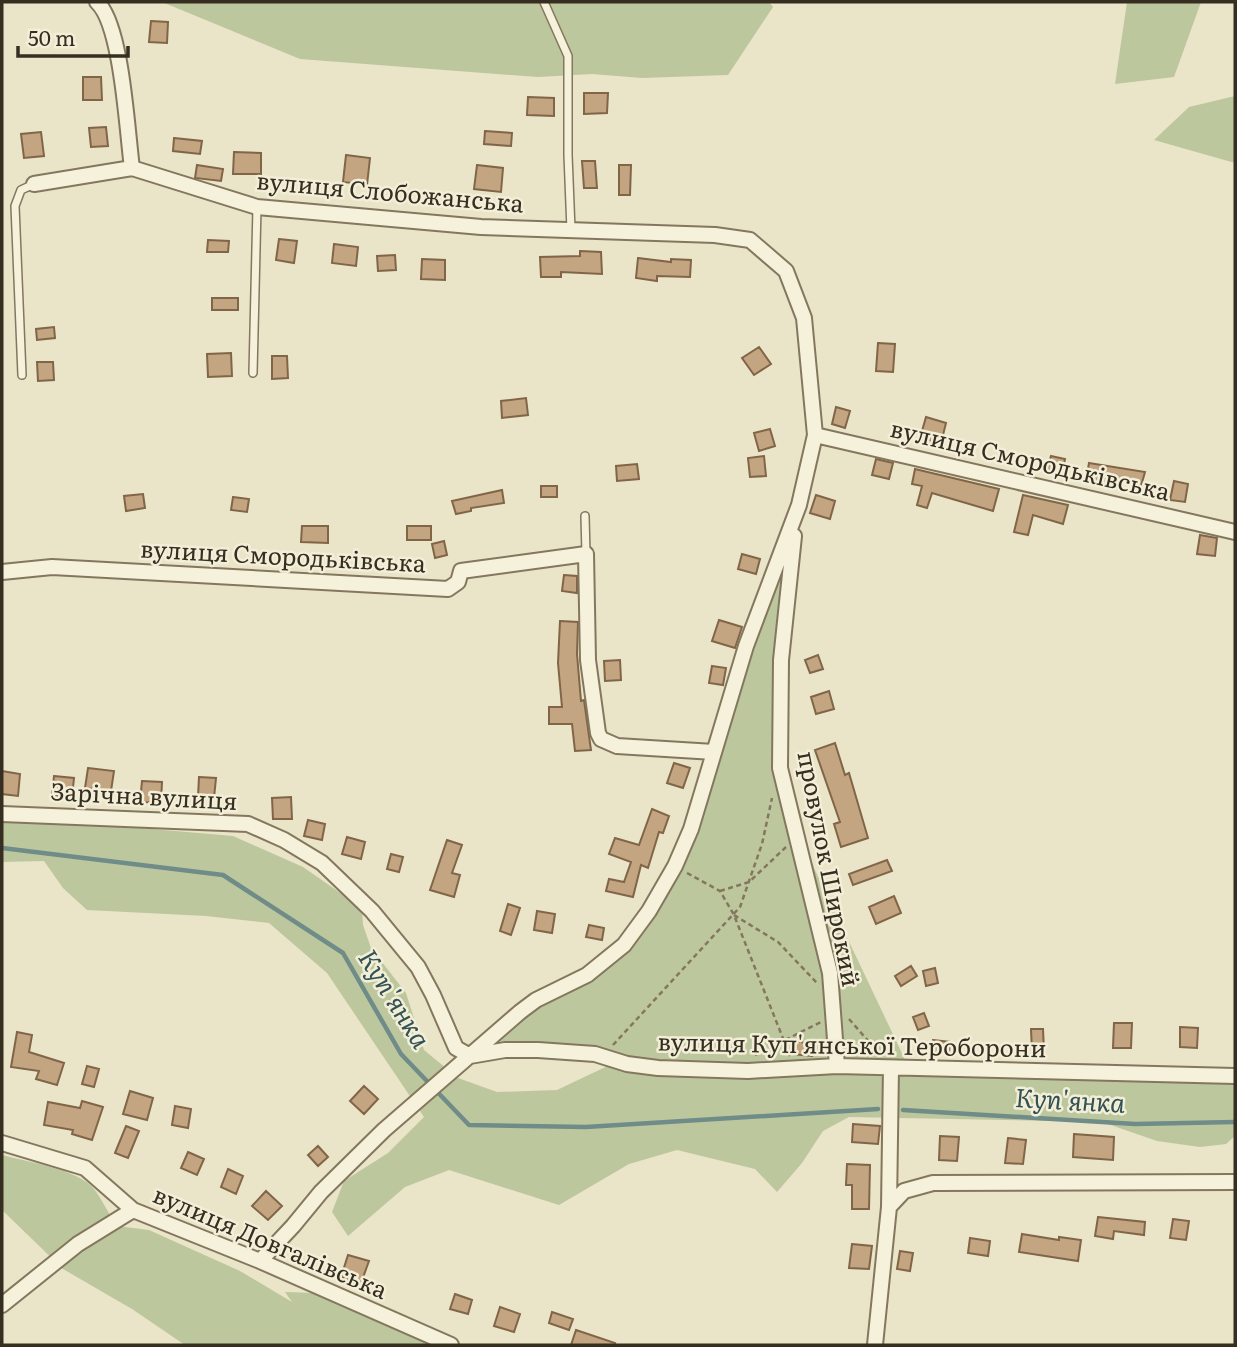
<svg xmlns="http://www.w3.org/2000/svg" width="1237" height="1347" viewBox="0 0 1237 1347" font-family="Literata,serif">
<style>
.green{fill:#bdc79d}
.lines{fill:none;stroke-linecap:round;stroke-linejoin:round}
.stream{stroke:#708c88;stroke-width:4.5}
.building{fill:#c4a582;stroke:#816547;stroke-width:2}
.service-casing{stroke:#84775f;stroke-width:10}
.minor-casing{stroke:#84775f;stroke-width:18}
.path{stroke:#84775f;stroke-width:2.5;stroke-dasharray:5 3.5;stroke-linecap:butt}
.service{stroke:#f6f1da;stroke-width:7}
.minor{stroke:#f6f1da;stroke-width:14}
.labels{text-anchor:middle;stroke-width:5;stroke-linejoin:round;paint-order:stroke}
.street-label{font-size:24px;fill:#362e21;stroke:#f2eed7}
.water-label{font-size:26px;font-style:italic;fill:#325254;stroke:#f2eed7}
</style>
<rect width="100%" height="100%" fill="#eae4c8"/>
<path class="green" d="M162,2H769L773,7L728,75L642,78L592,74L538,77L300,59Z
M1127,2H1201L1174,77L1115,84Z
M1235,96V163L1154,140L1189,107Z
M796,513L780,760L789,808L814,868L909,1068L1235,1076V1136L1226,1144L1200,1147L1157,1141L1102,1122L849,1117L823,1131L802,1163L777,1192L755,1169L677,1150L629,1164L559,1205L449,1170L405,1187L348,1236L332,1212L344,1181L388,1153L424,1117L327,973L269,923L206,916L87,910L63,888L44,861L2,862V816L233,836L303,867L362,908L363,925L371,948L406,993L424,1050L458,1078L497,1092L557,1090L616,1062L570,1052L470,1056L520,1012L607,960L675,866Z
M2,1155C27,1162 78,1169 94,1189C102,1199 109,1215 117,1226L149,1230L240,1271L292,1302L285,1292L315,1293L441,1345H185L132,1309L63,1269L2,1210Z"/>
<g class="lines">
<path class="stream" d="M2,848L223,875L343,953L401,1054L469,1125L586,1127L878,1109
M903,1110L1135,1124L1235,1122"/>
</g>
<path class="building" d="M151,21L168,22L167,43L149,42Z
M83,77H101L102,100H83Z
M584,93H608L607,113L584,114Z
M528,97L554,98V116L527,115Z
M106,127L108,146L91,147L89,128Z
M485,131L512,133L511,146L484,144Z
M41,132L44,156L24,158L21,134Z
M174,138L202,141L200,154L173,151Z
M234,152L261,153V174H233Z
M346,155L370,158L367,185L343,182Z
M582,161H595L597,188H584Z
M197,165L223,169L221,181L195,178Z
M477,165L503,168L501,192L474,189Z
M619,165H631L630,195H619Z
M279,239L297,241L294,263L276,260Z
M208,240L229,241L228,252H207Z
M334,244L358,247L356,266L332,263Z
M580,251L601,252L602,274L561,272V277H541L540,257L580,256Z
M395,255L396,270L378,271L377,256Z
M638,258L671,262V259L691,260L690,277L657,276V281L636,278Z
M422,259L445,260V280L421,279Z
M212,298H238V310H212Z
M54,327L55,338L37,340L36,329Z
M878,343L895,344L893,372L876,371Z
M759,347L771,364L754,375L742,358Z
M231,353L232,376L208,377L207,354Z
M272,356H287L288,378L272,379Z
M37,362H53L54,380L38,381Z
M526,398L528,415L502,418L501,401Z
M836,407L850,411L845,428L832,424Z
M926,417L946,423L941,443L920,438Z
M770,429L775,446L759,451L754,433Z
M764,456L766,476L750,477L748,458Z
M1051,456L1065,459L1062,474L1047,470Z
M876,459L893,463L889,479L872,475Z
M1089,463L1145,472L1141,486L1104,477L1103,483L1086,480Z
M637,464L639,479L617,481L616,466Z
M915,469L999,489L993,511L932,493L927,508L917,505L922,486L912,484Z
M1174,481L1188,484L1185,502L1170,500Z
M541,486H557V497H541Z
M502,490L504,503L471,508V511L456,514L452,501Z
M143,494L145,508L126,511L124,496Z
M816,495L835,501L830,519L810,513Z
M1023,495L1068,505L1063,524L1033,515L1028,535L1014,532Z
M233,497L249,499L247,512L231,510Z
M302,526H328V543L301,542Z
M407,526H431V540H407Z
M1200,535L1217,538L1215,556L1197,554Z
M444,541L447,555L435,558L432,544Z
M742,554L760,559L756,574L738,569Z
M564,575L577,576V593L562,591Z
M719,620L742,627L735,648L712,641Z
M560,621L578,622L577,654L581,701L584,700L591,750L575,751L572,724H549V707H562L558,663Z
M818,655L823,669L810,673L805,660Z
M620,660L621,680L605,681L604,661Z
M712,666L726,668L723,685L709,683Z
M829,691L834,709L816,714L811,697Z
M835,743L845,775L849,773L868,838L841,847L834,824L840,822L815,750Z
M674,763L690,768L683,788L667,783Z
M88,768L114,771L111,791L85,788Z
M2,771L20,774L18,796L2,794Z
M54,776L74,778L72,797L52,796Z
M199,777L216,778L214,798L198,797Z
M142,781L162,782L161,803L140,802Z
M291,797L292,819H273L272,798Z
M652,809L669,816L663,833L659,832L648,868L641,865L633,897L606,891L609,879L624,882L631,862L609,854L615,838L639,845Z
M308,820L325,824L322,840L304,836Z
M347,837L365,842L361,859L342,854Z
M447,840L462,845L452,873L460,875L454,897L430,890Z
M391,854L403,857L399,872L387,869Z
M887,860L892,871L853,885L849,874Z
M894,896L901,913L876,924L869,907Z
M508,904L520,908L511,935L500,931Z
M537,911L555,914L552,933L534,930Z
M589,925L604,928L602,940L586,937Z
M911,966L917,976L901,986L895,976Z
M935,968L938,983L926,986L923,971Z
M924,1013L929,1026L918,1030L913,1017Z
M1114,1023H1132L1131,1048H1113Z
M1180,1027L1198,1028L1197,1048L1180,1047Z
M1031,1029H1043L1044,1051L1032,1052Z
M17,1032L32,1035L29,1052L64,1063L57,1085L36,1079L39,1071L11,1067Z
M933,1040L950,1042L949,1053L931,1052Z
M794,1041L813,1044L812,1056L792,1054Z
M87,1066L99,1069L94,1087L82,1084Z
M364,1086L378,1099L364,1114L350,1101Z
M130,1091L153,1098L147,1120L123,1114Z
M82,1101L103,1107L92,1140L72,1134L73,1130L44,1125L48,1102L80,1108Z
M175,1106L191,1109L188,1128L172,1125Z
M853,1124L880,1126L878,1144L852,1142Z
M126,1126L139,1131L128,1158L115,1153Z
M1074,1134L1114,1137L1113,1160L1073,1157Z
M940,1136L959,1137L957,1161L939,1160Z
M1008,1138L1026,1140L1023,1164L1005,1163Z
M318,1146L328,1157L318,1166L308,1155Z
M188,1152L204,1159L197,1175L181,1168Z
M847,1164L870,1165L869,1209H852V1185H846Z
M228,1169L243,1176L236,1194L221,1187Z
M266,1191L282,1206L268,1220L252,1206Z
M1098,1217L1145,1222L1144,1235L1114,1231L1113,1239L1095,1236Z
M1173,1219L1189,1221L1186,1240L1170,1238Z
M1022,1234L1059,1240V1237L1081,1240L1078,1261L1019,1252Z
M970,1238L990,1241L988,1256L968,1253Z
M852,1244L872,1246L869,1269L849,1268Z
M900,1251L913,1253L910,1271L897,1269Z
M348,1255L369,1261L361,1283L341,1277Z
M455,1294L472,1300L468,1314L450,1309Z
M500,1307L520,1314L514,1332L494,1326Z
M552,1312L573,1319L569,1330L549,1323Z
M576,1330L615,1343L614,1345H571Z"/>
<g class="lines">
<g class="service-casing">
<path id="service" d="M544,2L568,56V155L571,230
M253,373L257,207
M22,375L15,206L21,190L34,184
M585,516L586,554"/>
</g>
<g class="minor-casing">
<path id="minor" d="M97,2C122,25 127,131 132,168
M34,184L132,168L257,207L481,227L715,235L750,240L786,271L804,318L815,435L799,505L746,646L691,829L675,866L649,911L624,945L587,975L536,1000L520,1012L384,1130L321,1192L293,1226L260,1261
M815,435L1235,532
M794,536L781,660L780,768L830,973L837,1066
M2,572L52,567L448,589L458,582L461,571L586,554L588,660L598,733L601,739L617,746L714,752
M2,814L248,824L284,840L322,863L372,911L418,967L433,995L456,1048L470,1056L505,1050H538L595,1054L627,1064L658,1068L748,1071L837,1066L1235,1076
M2,1143L85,1168L133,1210L260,1261L451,1345
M889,1207L891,1068
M2,1305L78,1244L133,1210
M875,1345L889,1207L904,1191L933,1183L1235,1182"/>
</g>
<path class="path" d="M687,873L720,891L734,915L790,1056
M720,891L749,882L786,847
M734,915L778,942L817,983
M849,1019L877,1051
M613,1045L740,907L762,844L772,798
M755,1055L821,1022"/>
<use href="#service" class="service"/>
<use href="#minor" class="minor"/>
</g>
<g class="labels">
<g class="street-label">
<text transform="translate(390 193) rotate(5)" y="8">вулиця Слобожанська</text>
<text transform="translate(1030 461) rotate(13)" y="8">вулиця Смородьківська</text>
<text transform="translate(283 557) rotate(3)" y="8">вулиця Смородьківська</text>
<text transform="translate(144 797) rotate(3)" y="8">Зарічна вулиця</text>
<text transform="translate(828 869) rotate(79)" y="8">провулок Широкий</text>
<text transform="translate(852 1046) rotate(1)" y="8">вулиця Куп'янської Тероборони</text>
<text transform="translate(270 1243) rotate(23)" y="8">вулиця Довгалівська</text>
</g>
<g class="water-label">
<text transform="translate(394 999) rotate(58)" y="9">Куп'янка</text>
<text transform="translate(1070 1101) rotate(3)" y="9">Куп'янка</text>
</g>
</g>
<rect width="1237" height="1347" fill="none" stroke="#362e21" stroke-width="7"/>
<path d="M18 46v10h110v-10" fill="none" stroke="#362e21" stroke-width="3.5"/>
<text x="28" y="46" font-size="21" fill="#362e21" stroke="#f2eed7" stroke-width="5" paint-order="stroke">50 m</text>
</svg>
